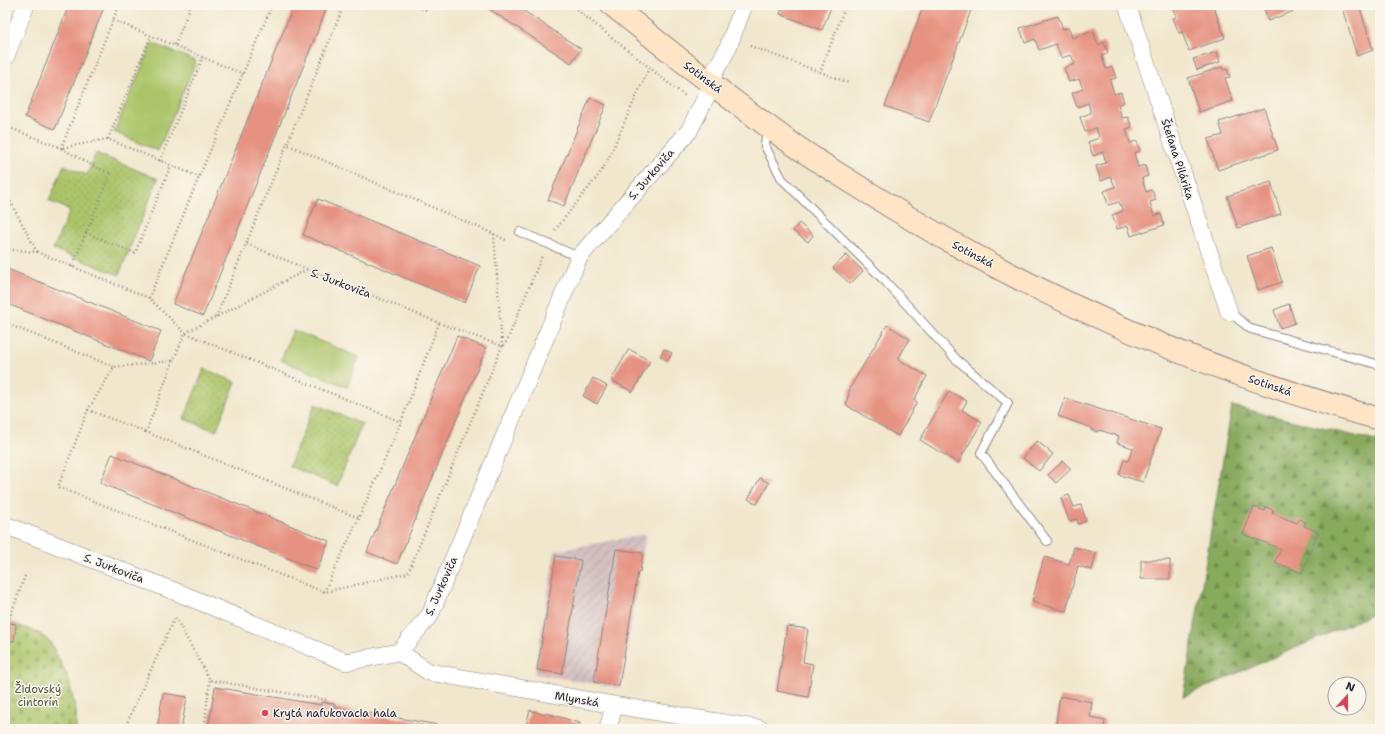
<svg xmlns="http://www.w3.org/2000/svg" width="1385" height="734" viewBox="0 0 1385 734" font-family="'Shantell Sans',sans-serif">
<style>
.industrial{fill:url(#industrial-furrows)}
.forest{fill:url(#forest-firs);stroke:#55664c}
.cemetery{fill:url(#cemetery-stones);stroke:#667352}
.park{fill:url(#park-dots);stroke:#667352}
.pitch{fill:#abc469;stroke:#667352}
.building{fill:#e69281}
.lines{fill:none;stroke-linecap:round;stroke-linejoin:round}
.lane-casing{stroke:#8a8484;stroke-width:10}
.street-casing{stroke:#8a8484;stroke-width:18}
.secondary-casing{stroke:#8a8484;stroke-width:24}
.path{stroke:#8a8484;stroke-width:2.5;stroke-dasharray:1 3;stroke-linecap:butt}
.lane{stroke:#fff;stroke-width:8}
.street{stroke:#fff;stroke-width:17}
.secondary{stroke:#ffe4c6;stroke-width:22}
.poi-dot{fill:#d1495b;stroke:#fbf7ec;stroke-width:1.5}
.labels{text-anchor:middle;stroke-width:3;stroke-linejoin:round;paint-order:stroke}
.street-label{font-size:11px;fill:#22223b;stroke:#fbf7ec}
.park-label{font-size:11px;fill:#525b4b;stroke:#fbf7ec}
.poi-label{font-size:11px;fill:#22223b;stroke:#fbf7ec;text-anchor:start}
</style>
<defs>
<pattern id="industrial-furrows" width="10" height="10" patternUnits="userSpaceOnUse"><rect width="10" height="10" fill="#d2bfc0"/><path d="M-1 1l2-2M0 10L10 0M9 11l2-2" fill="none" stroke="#b4a4a6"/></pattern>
<pattern id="forest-firs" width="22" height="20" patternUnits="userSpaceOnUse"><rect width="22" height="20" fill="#88aa5d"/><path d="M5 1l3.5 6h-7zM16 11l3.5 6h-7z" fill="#6f8a4e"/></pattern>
<pattern id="cemetery-stones" width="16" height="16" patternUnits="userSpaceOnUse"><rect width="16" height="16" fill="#abc469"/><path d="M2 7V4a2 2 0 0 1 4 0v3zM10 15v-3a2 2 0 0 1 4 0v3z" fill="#93a85c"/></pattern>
<pattern id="park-dots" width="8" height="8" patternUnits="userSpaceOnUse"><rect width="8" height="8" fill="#abc469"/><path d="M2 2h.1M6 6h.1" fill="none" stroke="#93a85c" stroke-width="1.8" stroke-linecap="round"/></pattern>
</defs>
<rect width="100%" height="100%" fill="#fbf7ec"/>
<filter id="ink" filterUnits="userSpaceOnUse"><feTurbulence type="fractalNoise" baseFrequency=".025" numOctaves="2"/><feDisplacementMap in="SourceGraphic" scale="8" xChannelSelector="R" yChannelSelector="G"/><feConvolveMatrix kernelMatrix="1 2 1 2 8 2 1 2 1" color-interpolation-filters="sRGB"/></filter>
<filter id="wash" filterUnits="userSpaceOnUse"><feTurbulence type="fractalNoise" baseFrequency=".012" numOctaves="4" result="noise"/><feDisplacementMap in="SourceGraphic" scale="16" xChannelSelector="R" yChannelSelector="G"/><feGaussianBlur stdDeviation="0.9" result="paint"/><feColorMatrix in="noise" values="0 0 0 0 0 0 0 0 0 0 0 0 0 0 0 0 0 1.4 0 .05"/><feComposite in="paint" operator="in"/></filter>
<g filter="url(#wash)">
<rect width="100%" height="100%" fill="#f1e7cd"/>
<path class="industrial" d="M646,534L620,688L534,674L555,551Z"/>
<path class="forest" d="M1232,406L1380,442V611L1183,697Z"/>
<path class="cemetery" d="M5,622L16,624L40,634L50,642L68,677L76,712V729H5Z"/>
<path class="park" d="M96,153L158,179L119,275L53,249L70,210L49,201L64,165L87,175Z
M204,369L236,382L216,431L184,419Z
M315,404L362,424L337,486L289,466Z"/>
<path class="pitch" d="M152,43L196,61L158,151L114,132Z
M293,330L359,357L347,387L281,360Z"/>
<g id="blocks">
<path class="building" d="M69,5H105L55,129L25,117Z
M294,5H328L203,316L173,304Z
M483,5H515L581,49L571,63Z
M783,5H832L822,30L780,14Z
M924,5H973L929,122L885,106Z
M1182,5H1213L1225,38L1189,51L1182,32L1179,33L1173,18L1177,17L1173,8Z
M1263,5H1292L1294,11L1268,21Z
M1351,5H1359L1373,50L1357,56L1342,8Z
M1058,16L1063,29L1069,28L1072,38L1093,31L1098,45L1104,42L1108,53L1102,56L1106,69L1112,67L1116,78L1110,80L1114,94L1121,92L1124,102L1118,105L1122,118L1128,117L1132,127L1126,129L1130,143L1137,141L1140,151L1134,153L1138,167L1145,165L1148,176L1142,178L1146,192L1152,190L1156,200L1150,202L1154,216L1161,214L1164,225L1131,236L1128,226L1117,229L1112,215L1123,211L1119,202L1108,205L1104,191L1115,187L1111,177L1101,181L1096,166L1106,163L1103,152L1093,156L1088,142L1099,138L1096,128L1085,132L1080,117L1091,113L1088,103L1077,107L1072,93L1083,89L1079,79L1069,82L1064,68L1075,64L1071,55L1061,58L1056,44L1039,50L1035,39L1025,43L1020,28Z
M1217,52L1220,62L1197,70L1193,59Z
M1222,67L1223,70L1227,69L1230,77L1225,78L1233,101L1199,112L1188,78Z
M590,98L606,105L564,206L548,200Z
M1264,108L1278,150L1218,170L1208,139L1223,135L1219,122Z
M1271,182L1281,214L1238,228L1227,196Z
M318,199L480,266L465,303L303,235Z
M799,223L813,235L808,242L793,231Z
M1271,248L1282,282L1258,290L1247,256Z
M846,255L863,271L850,284L833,268Z
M5,268L161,331L149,361L5,303Z
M1289,304L1295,323L1280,328L1274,310Z
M887,325L910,339L898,359L927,376L914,400L917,402L898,436L846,405L850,388Z
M457,336L486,348L397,564L367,552Z
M629,349L650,361L633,392L611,380Z
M664,349L672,353L668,361L660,356Z
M593,378L607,386L597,404L583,396Z
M949,391L967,401L962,410L982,422L958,463L920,440Z
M1065,398L1161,429L1143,482L1119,475L1124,460L1128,461L1133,448L1117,443L1119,436L1099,430L1098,432L1091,430L1092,428L1058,416Z
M1037,441L1053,454L1039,471L1023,458Z
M112,454L329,541L317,570L100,483Z
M1063,461L1071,469L1056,483L1048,475Z
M760,478L769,483L757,504L748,499Z
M1069,495L1074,507L1081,505L1086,521L1078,524L1077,519L1069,521L1061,498Z
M1254,507L1265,511L1266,507L1274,510L1272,513L1297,523L1299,519L1306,522L1304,526L1318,532L1302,573L1275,562L1281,549L1243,534Z
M1074,547L1096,553L1092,570L1078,566L1066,611L1032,602L1044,557L1069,564Z
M616,549L643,553L640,572H638L619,686L594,682Z
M556,556L581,560L562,674L537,670Z
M1141,560H1170V579H1141Z
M5,622L16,624L14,641L5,640Z
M787,626L808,629L803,662L813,664L808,697L777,691Z
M215,687L321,705V702L327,703L335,704L334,707L439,725V729H208Z
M163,693L187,697L181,729H157Z
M1060,696L1092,702L1090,717L1105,720L1104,729H1055Z
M530,710L545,715L546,713L580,723L578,729H525Z"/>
</g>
</g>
<g filter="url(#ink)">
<use href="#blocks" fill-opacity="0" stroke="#8a8484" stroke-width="1"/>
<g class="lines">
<g class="lane-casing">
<path id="lane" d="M770,129L766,136L765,146L782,179L886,282L956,359L1008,403L981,453L1047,541
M520,232L579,257
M1229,312L1251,329L1380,365"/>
</g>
<g class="street-casing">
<path id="street" d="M1127,5L1229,312
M5,58L26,5
M5,525L184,595L346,662L399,652L430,615L579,257L689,131L706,97L716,69L727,50L744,5
M399,652L429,672L614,705L761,729
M608,729L614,705"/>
</g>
<g class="secondary-casing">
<path id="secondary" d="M612,5C664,47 715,88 769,127C798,149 830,169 861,188C1021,290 1197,369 1380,419"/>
</g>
<path class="path" d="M414,5L426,10
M571,5L685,96
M846,5L820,72L849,83
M113,20L243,74
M175,45L191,5
M750,46L820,72
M5,99L6,98
M5,126L61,148L119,5
M108,139L151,36
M160,161L203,57
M5,191L37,252
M555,230L601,172L609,157L649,68
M86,233L135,253L171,165
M494,234L508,241
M247,244L307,269
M5,249L37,252L149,298L185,333L308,269L439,323L401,422L359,518L146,432L173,361L185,333L401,422
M72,267L111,173L95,167L61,148L108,139L199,177
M149,298L199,177L272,5
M216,317L344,5
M5,323L114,367
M439,323L502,346L507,341L542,256
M172,361L114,367L88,410L58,487L324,592L408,573L502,346L494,234L286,144
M88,410L146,432
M324,592L359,518
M8,622L25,576
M124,729L175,617L210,680L327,700V703
M204,729L210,680"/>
<use href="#lane" class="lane"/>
<use href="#street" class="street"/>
<use href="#secondary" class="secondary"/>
</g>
</g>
<circle class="poi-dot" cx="265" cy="713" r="4"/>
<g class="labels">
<g class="street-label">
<text transform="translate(703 77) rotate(37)" y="4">Sotinská</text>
<text transform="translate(1178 159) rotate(72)" y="4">Štefana Pilárika</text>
<text transform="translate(651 174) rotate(-49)" y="4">S. Jurkoviča</text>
<text transform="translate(973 254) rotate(28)" y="4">Sotinská</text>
<text transform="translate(341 283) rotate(21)" y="4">S. Jurkoviča</text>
<text transform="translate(1270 385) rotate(19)" y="4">Sotinská</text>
<text transform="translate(114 568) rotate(21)" y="4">S. Jurkoviča</text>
<text transform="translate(441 586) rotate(-66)" y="4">S. Jurkoviča</text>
<text transform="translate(577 699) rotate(10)" y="4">Mlynská</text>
</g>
<g class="park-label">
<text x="38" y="693">Židovský<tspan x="38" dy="13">cintorín</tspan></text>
</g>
<g class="poi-label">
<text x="273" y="717">Krytá nafukovacia hala</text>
</g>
</g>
<rect width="1385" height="734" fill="none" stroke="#fbf7ec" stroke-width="20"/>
<g transform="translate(1347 696) rotate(21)"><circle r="19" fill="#fbf7ec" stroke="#a4a2a5"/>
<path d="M0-3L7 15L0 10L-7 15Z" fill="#d1495b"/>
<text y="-6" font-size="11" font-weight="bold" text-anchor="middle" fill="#22223b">N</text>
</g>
</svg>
